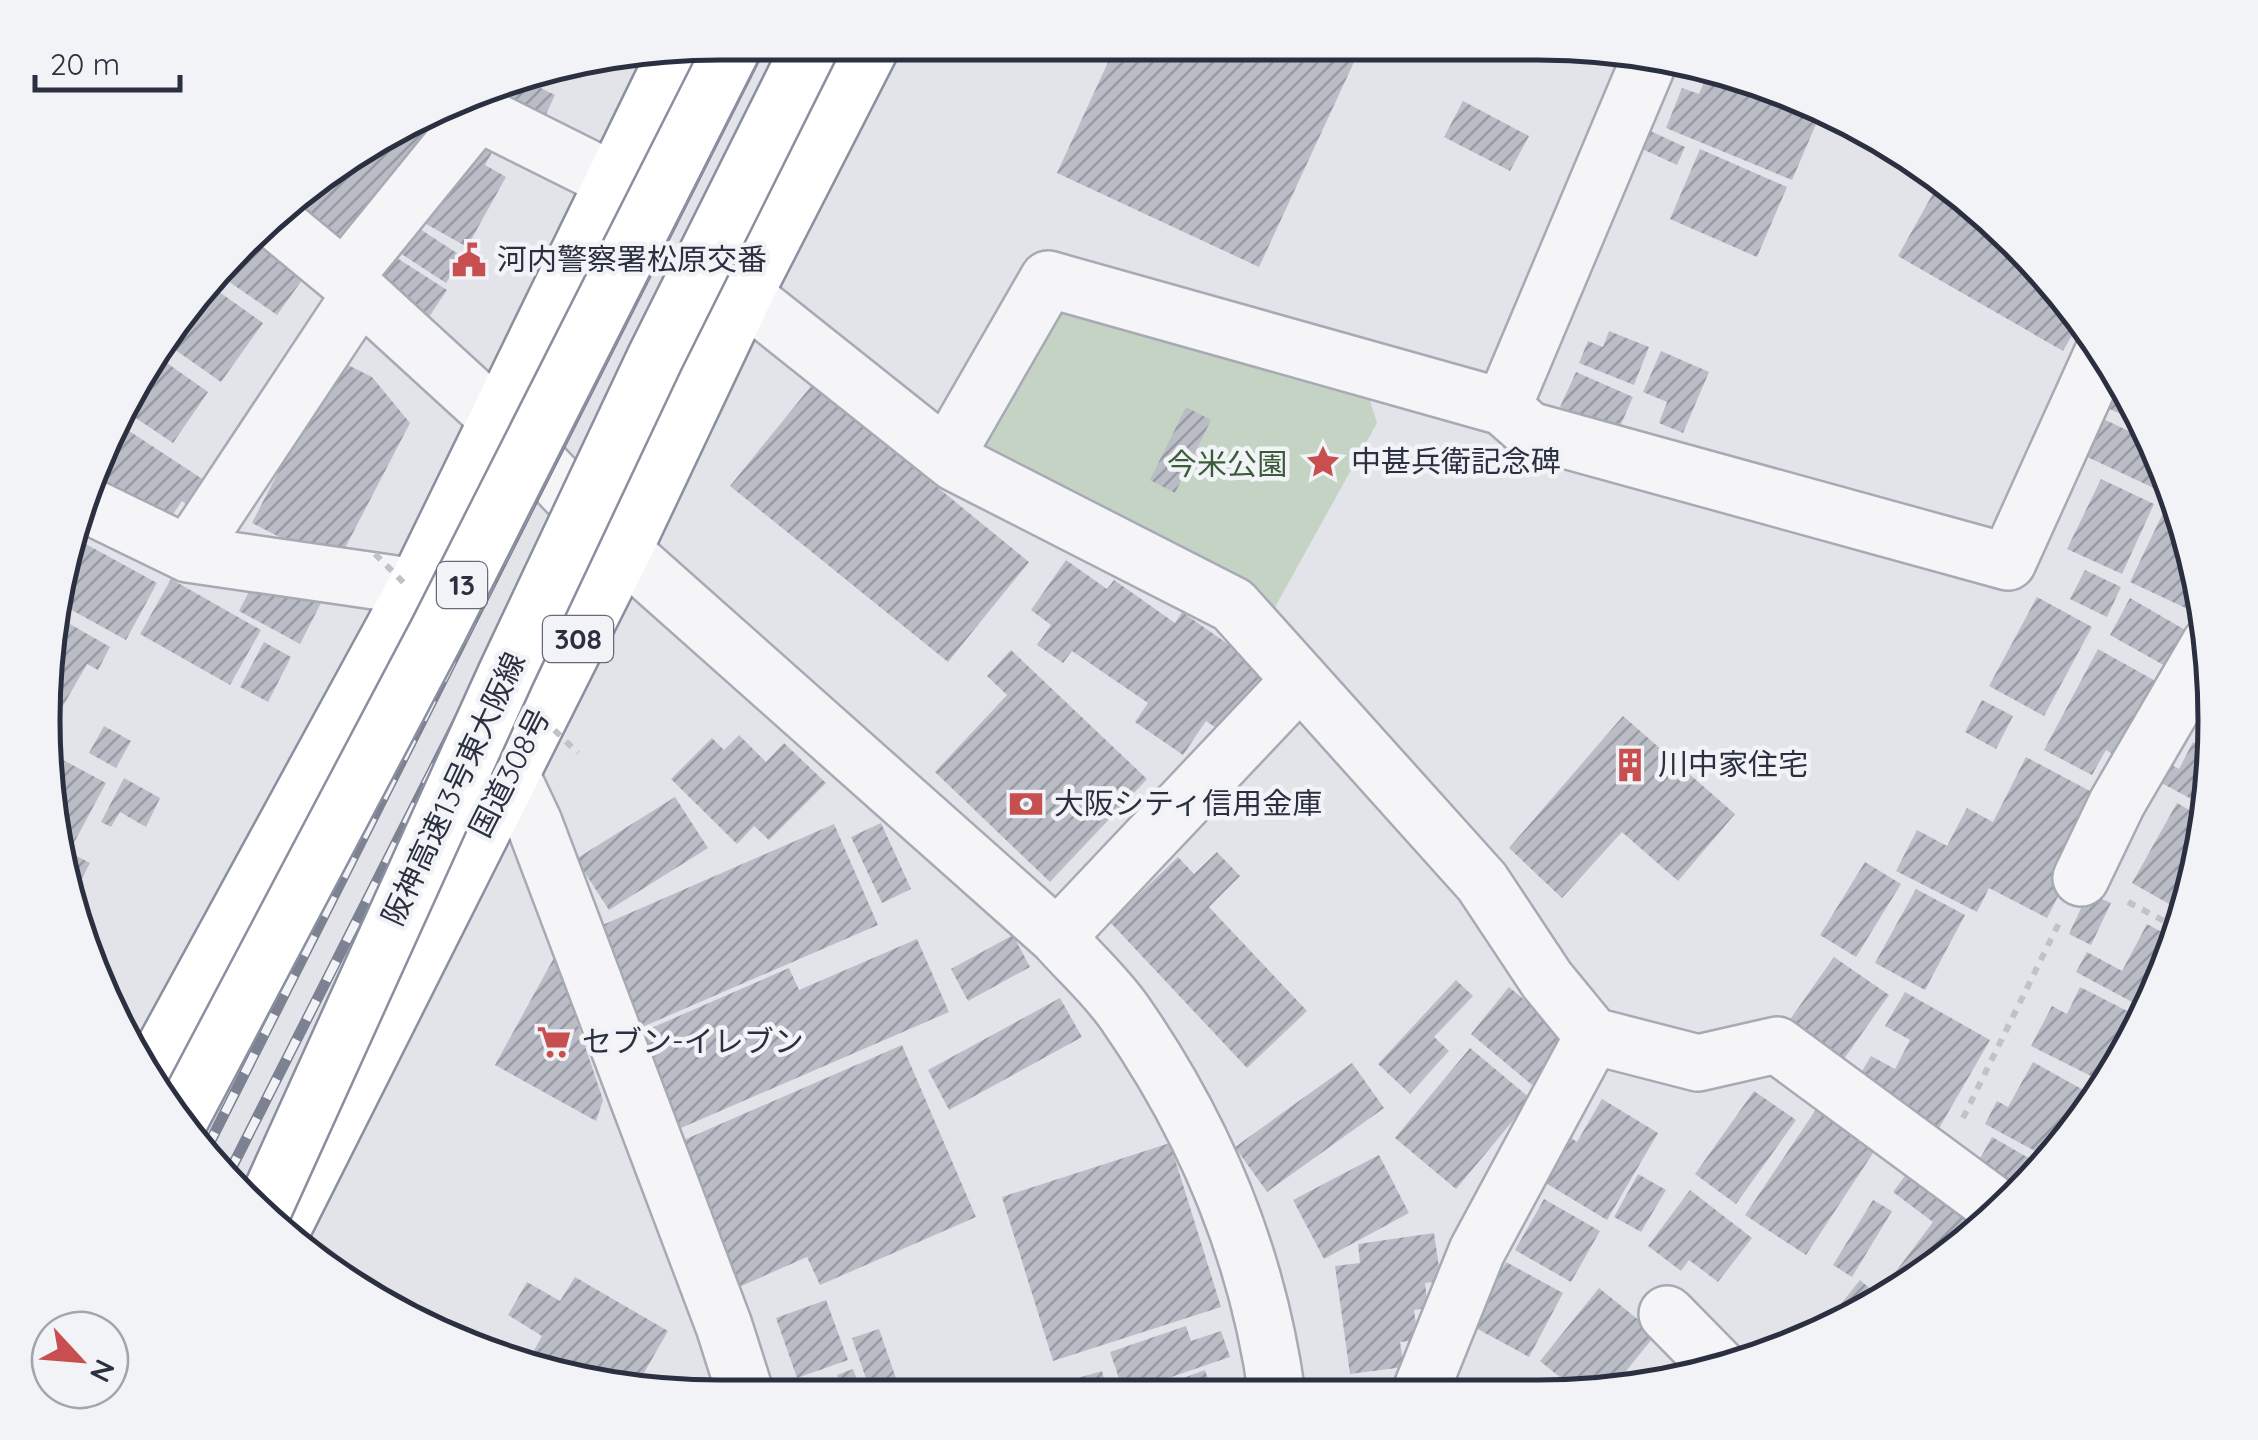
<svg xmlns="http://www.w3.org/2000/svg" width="2258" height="1440" viewBox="0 0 2258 1440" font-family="Quicksand,'Noto Sans JP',sans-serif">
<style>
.green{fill:#c5d3c4}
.building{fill:url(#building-hatch)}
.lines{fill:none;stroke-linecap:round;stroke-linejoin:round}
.minor-casing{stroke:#a7aab4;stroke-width:60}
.highway-casing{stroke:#8a90a0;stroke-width:60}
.path{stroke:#c0c2c8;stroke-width:6;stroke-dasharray:8 8;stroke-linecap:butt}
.minor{stroke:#f5f5f8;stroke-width:55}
.highway{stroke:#fff;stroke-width:55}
.rail-casing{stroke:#7c8292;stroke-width:11}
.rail{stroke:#f2f3f7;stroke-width:8;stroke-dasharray:22;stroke-linecap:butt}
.highway-bridge-casing{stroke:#8a90a0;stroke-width:60;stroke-linecap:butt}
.path-bridge{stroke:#c0c2c8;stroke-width:6;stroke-dasharray:8 8;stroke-linecap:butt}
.highway-bridge{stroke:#fff;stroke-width:55}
.labels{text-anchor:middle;stroke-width:9;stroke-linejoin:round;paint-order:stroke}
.shield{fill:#f2f3f7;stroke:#676a78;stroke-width:2.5}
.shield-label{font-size:28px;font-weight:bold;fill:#2b3041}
.poi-label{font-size:30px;fill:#2b3041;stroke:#f2f3f7;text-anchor:start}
.park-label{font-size:30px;fill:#3b5c39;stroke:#f2f3f7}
.street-label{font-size:30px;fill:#2b3041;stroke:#f2f3f7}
.rim{fill:none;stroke:#2b3041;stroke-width:5}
</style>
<defs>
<pattern id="building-hatch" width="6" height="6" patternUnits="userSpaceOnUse" patternTransform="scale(2.5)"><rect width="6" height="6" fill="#babdc6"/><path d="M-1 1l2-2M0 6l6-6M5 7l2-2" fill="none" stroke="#979aa2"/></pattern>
</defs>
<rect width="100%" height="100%" fill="#e2e4ea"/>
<path class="green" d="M1060,305L1267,364L1369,398L1377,423L1274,609L982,461L974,441Z"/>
<path class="building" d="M1116,45L1361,47L1259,267L1057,173Z
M1708,73L1823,108L1792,180L1666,128L1682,88L1699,94Z
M516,76L555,95L542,123L486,87Z
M1463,101L1529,136L1510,171L1444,137Z
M440,109L449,116L341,248L290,207L343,157Z
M1648,130L1685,147L1677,165L1640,148Z
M472,136L495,147L485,165L506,177L467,247L412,216Z
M1700,149L1787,187L1757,257L1670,219Z
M1940,181L1984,210L2075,307L2082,318L2063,351L1898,256Z
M403,218L463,257L446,283L386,244Z
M254,241L305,276L277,315L218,274Z
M386,251L447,290L429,317L369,277Z
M208,284L263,323L221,382L164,342L183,307Z
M1609,331L1649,347L1634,385L1579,363L1588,341L1603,347Z
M1661,351L1709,372L1683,433L1659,423L1667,402L1643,392Z
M157,356L208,392L173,443L127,412Z
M336,359L372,377L410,423L344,550L303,549L252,523Z
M1576,372L1633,397L1617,433L1560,407Z
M2117,375L2145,420L2148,426L2103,406Z
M812,385L1029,562L948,662L730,486Z
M1186,407L1211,420L1175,493L1150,480Z
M2099,417L2154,443L2175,498L2081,454Z
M120,425L210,484L193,509L182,501L167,523L93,474Z
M2101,479L2154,504L2122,574L2067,549Z
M2162,515L2186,527L2192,544L2201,597L2194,612L2130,582Z
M73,537L157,583L126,640L59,603Z
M1066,560L1107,589L1114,580L1175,623L1182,612L1268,672L1225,734L1206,721L1183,755L1135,722L1148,703L1072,651L1063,663L1037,645L1051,625L1031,610Z
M2085,570L2121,587L2107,617L2070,599Z
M171,579L261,630L230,685L140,634Z
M282,581L321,603L300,644L239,611L254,582Z
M2037,597L2092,627L2044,716L1989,686Z
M2130,598L2187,631L2167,667L2110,635Z
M56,616L110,647L98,670L87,664L59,713L47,706L44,676Z
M264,642L291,657L268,702L240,687Z
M2098,649L2159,683L2118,757L2106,750L2092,775L2044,750Z
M1011,650L1147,779L1050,882L935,772L1007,695L987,676Z
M1982,700L2013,716L1996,749L1965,732Z
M1623,716L1735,814L1678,881L1622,832L1562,898L1509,848Z
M104,726L131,741L116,768L89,753Z
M739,735L766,762L784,743L826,783L769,840L754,826L737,844L671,779L712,738L724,750Z
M2193,742L2212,751L2210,809L2154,779L2164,761L2179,769Z
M52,754L106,783L69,852L90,863L81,880L63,871Z
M2026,757L2107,800L2047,918L1989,888L1977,912L1896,871L1917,830L1947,846L1967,808L1993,822Z
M124,778L160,798L146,827L120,812L111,827L101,822Z
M675,797L708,848L609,910L576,859Z
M2177,803L2207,820L2185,913L2132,883Z
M881,823L911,889L882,903L851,837Z
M834,824L878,925L633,1031L591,930Z
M1217,852L1240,876L1209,907L1307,1011L1247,1068L1110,922L1178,857L1194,874Z
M1865,862L1901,884L1856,957L1820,935Z
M1916,889L1965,915L1925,990L1875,963Z
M2088,893L2111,903L2091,945L2069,934Z
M2147,924L2178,941L2147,1010L2076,972L2087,952L2122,971Z
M1013,935L1030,967L968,1001L951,969Z
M917,939L949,1012L674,1131L633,1036L789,968L799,990Z
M555,956L603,1100L596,1121L495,1065Z
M1834,957L1889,995L1839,1066L1784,1028Z
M1456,980L1473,996L1434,1037L1449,1051L1410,1094L1378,1064Z
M1509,987L1570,1038L1532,1085L1471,1034Z
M2080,987L2143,1019L2130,1048L2127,1047L2107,1084L2031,1046L2052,1006L2067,1014Z
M1905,992L1990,1040L1938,1130L1855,1083L1871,1056L1895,1069L1910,1040L1885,1026Z
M1060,998L1082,1037L949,1110L928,1070Z
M902,1045L976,1217L820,1285L807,1257L739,1287L677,1143Z
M1470,1048L1531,1099L1456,1189L1395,1138Z
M2033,1062L2087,1092L2050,1159L1985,1124L1997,1101L2008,1107Z
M1352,1063L1384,1108L1267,1192L1235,1147Z
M1754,1091L1796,1120L1736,1204L1695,1174Z
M1602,1099L1658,1133L1607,1220L1534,1176L1560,1131L1577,1142Z
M1819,1105L1879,1144L1806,1255L1745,1215Z
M1992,1137L2041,1165L2033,1180L2016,1196L1973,1171Z
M1170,1143L1221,1307L1053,1361L1002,1197Z
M1379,1155L1409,1213L1324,1259L1293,1200Z
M1914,1164L1990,1221L1950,1258L1894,1293L1885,1286L1933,1222L1893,1192Z
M1638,1174L1666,1190L1641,1232L1614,1217Z
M1690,1190L1752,1238L1718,1282L1689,1260L1681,1271L1648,1246Z
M1544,1199L1600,1231L1571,1282L1515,1250Z
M1873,1200L1892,1211L1852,1277L1833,1265Z
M1434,1233L1441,1281L1425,1283L1428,1308L1414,1310L1418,1340L1400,1342L1404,1367L1350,1374L1335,1266L1360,1263L1358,1244Z
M1506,1262L1563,1293L1529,1357L1472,1326Z
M575,1277L668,1331L633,1392L527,1363L542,1336L508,1315L527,1282L560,1301Z
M1860,1280L1883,1300L1855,1317L1840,1305Z
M1599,1288L1656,1334L1610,1391L1583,1396L1540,1361Z
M826,1300L848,1360L797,1378L776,1318Z
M1186,1326L1191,1341L1221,1331L1230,1357L1124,1393L1110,1352Z
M879,1329L898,1384L871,1393L852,1338Z
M853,1369L862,1393H843L837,1375Z
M1205,1370L1213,1394H1156L1154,1389Z
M1102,1371L1108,1394H1060L1057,1384Z"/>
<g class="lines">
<g class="minor-casing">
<path id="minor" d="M461,99L478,113L614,181
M275,221L344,278L498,419L623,551L1057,937C1079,962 1105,985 1124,1012C1205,1128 1258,1255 1277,1395
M344,278L478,113
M744,295L955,463L1233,605L1482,882L1547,980L1593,1036L1698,1063L1777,1045L2001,1210
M1503,407L1529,430L2008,562L2103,352
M946,456L1048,279L1503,407L1651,56
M79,501L188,554L416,587
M188,554L361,293
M510,772L534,823L724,1326L745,1392
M2081,878L2117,803L2209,645
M1057,937L1300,680
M1667,1314L1723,1371
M1419,1395L1477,1251L1593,1036"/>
</g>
<g class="highway-casing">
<path id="highway" d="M148,1078L416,587L678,49
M280,1234L623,551L744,295L873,43"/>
</g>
<path class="path" d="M2128,902L2181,930
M1963,1118L2059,923"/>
<use href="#minor" class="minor"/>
<use href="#highway" class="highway"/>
<g class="rail-casing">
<path id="rail" d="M205,1152L763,43
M227,1177L801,43"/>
</g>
<use href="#rail" class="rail"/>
<g class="highway-bridge-casing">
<path id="highway-bridge" d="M179,1122L439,629L735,43
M261,1215L506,674L655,358L812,43"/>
</g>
<path class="path-bridge" d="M375,554L405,584
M543,719L578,753"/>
<use href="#highway-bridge" class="highway-bridge"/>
</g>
<defs>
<g id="civic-bare" transform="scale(2.7)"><path d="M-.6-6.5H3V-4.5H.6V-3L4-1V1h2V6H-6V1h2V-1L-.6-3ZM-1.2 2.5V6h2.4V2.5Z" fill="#c74f50" stroke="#f2f3f7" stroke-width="2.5" paint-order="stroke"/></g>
<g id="sight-bare" transform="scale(2.7)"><path d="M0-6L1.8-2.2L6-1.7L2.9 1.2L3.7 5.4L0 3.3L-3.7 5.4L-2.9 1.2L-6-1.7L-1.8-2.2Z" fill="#c74f50" stroke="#f2f3f7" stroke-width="2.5" paint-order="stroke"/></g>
<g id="building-bare" transform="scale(2.7)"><path d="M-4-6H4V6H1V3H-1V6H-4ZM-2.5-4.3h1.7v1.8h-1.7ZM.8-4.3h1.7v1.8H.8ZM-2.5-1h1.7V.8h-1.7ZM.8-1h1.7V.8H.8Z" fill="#c74f50" stroke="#f2f3f7" stroke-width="2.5" paint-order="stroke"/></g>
<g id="bank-bare" transform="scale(2.7)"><path d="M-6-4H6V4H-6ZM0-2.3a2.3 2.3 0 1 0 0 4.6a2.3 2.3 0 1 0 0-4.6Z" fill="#c74f50" stroke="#f2f3f7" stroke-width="2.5" paint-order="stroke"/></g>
<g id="supermarket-bare" transform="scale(2.7)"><path d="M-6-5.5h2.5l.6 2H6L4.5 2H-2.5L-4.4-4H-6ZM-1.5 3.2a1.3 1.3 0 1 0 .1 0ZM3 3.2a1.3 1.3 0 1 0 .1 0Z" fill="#c74f50" stroke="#f2f3f7" stroke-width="2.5" paint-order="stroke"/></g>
</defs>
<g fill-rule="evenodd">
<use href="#civic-bare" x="469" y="260"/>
<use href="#sight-bare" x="1323" y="462"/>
<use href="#building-bare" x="1630" y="765"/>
<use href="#bank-bare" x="1026" y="804"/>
<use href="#supermarket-bare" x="554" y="1042"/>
</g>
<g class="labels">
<g class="shield">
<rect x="437" y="562" width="50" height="46" rx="8"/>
<rect x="543" y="616" width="70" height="46" rx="8"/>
</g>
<g class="shield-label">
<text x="462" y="595">13</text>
<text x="578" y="649">308</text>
</g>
<g class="poi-label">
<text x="497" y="270">河内警察署松原交番</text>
<text x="1351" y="472">中甚兵衛記念碑</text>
<text x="1658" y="775">川中家住宅</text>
<text x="1054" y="814">大阪シティ信用金庫</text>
<text x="582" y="1052">セブン-イレブン</text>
</g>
<g class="park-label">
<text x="1227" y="475">今米公園</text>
</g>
<g class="street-label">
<text transform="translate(510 773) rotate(-63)" y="10">国道308号</text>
<text transform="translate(454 789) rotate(-65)" y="10">阪神高速13号東大阪線</text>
</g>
</g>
<path d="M0 0H2258V1440H0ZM720 60H1538A660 660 0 0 1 2198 720V720A660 660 0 0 1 1538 1380H720A660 660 0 0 1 60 720V720A660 660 0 0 1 720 60Z" fill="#f2f3f7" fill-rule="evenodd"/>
<path class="rim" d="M720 60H1538A660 660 0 0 1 2198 720V720A660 660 0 0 1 1538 1380H720A660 660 0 0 1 60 720V720A660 660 0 0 1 720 60Z"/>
<g transform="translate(80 1360) rotate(116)"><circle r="48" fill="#f2f3f7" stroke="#a2a5ae" stroke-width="2.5"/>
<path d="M0-8L18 38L0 25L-18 38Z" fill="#c74f50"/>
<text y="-15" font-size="28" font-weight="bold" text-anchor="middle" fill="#2b3041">N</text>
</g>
<path d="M35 75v15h145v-15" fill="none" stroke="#2b3041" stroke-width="5"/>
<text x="50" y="75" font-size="30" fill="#2b3041" stroke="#f2f3f7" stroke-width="8" paint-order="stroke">20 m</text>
</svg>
